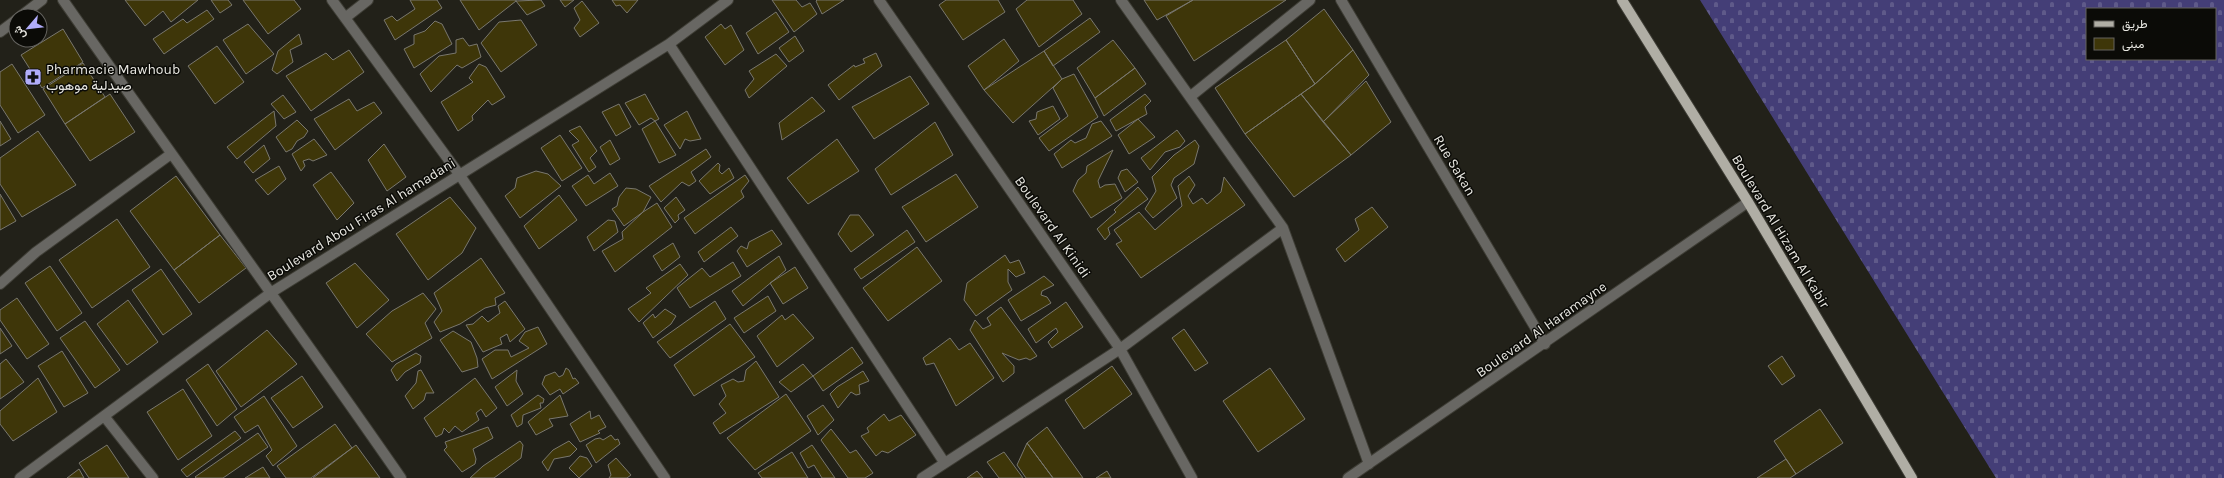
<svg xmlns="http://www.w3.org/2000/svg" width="2224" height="478" viewBox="0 0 2224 478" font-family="Karla,Vazirmatn,sans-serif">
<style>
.cemetery{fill:url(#cemetery-stones);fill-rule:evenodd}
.building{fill:#3e3609;stroke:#79776e}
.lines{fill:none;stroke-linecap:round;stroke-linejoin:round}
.minor-casing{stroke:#3e3d35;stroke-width:12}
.major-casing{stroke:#3e3d35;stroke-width:12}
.minor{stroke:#686763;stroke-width:10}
.major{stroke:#b0aea5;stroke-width:10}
.labels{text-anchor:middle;stroke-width:3;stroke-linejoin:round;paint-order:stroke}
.poi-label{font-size:14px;fill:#e9e8e2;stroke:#0b0b07;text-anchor:start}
.street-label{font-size:14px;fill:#e9e8e2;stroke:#0b0b07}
</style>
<defs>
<pattern id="cemetery-stones" width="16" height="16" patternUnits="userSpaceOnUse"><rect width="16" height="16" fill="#443e77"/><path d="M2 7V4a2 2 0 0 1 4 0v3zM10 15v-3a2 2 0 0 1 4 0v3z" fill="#5f5a8a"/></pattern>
</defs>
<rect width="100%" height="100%" fill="#222119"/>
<path class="cemetery" d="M1700,0H2224V478H1996ZM2087,9H2215V59H2087Z"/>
<path class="building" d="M125,0H198L171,22L163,11L145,26Z
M211,0H228L232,5L220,13Z
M243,0H294L301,9L268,34Z
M410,0H437L442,8L395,40L384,20L392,16L397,21L415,9Z
M460,0H516V1L479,30Z
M541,0L545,6L527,15L516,1Z
M560,0H574L565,7Z
M612,0H638L627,13L620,5L616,6Z
M772,0H796L802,7L810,3L817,14L794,32Z
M817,0H844L822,14L816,1Z
M946,0H998L1005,12L963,40L939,5Z
M1027,0H1073L1082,14L1039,47L1016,9Z
M1144,0H1193L1157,20Z
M1193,0H1286L1194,61L1166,16Z
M582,1L599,23L580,37L574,28L580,20L574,8Z
M1324,9L1353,50L1315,84L1286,40Z
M207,10L214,19L164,54L153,39L183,19L187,23Z
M776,12L789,32L758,54L746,33Z
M1090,18L1100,32L1053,66L1044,51Z
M521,20L537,45L501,72L481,43L499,22Z
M435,21L442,24L452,44L414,68L404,49L414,44V35L425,31Z
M248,24L274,54L246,74L223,40Z
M721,24L725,29L731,25L744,50L725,65L705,37Z
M63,29L83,62L42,88L21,55Z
M299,34L302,44L290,50L293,62L277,74L272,70L278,51Z
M795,36L804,51L789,62L779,48Z
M463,38L469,46L477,44L481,57L462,68L457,65L431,92L420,74L439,56L456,53V40Z
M1004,39L1019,61L984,90L968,66Z
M1113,40L1135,68L1095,98L1077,68Z
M1286,40L1315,84L1245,134L1215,88Z
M217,46L244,82L215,104L188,66Z
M349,50L364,72L311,111L286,76L326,53L333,60Z
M1353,50L1369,75L1323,122L1301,94L1315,84Z
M1044,51L1062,79L1013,123L984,90Z
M876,53L882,66L839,100L828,85L854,65L855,67L865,63L863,59Z
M776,54L787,66L749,98L745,90L754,79L749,71Z
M83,63L105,97L65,124L43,89Z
M12,64L45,115L18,133L0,105V72Z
M479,64L486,67L505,97L492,105L488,100L472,116L473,120L458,131L441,102L473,82L469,78Z
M1135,68L1146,84L1104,116L1095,98Z
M1074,74L1098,117L1049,151L1039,138L1068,116L1053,88L1062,79Z
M910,76L929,104L874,139L852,107Z
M1366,81L1391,122L1351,155L1323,122Z
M110,94L135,132L90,161L65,124Z
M645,94L659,119L655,121L651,118L639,125L625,103Z
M1145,94L1151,101L1145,107L1147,114L1116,131L1110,120Z
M1301,94L1351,155L1294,197L1245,134Z
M283,95L296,112L284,119L271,104Z
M812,97L825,111L782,140L779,123Z
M349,99L357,111L374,102L382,113L335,150L314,119Z
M619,104L631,127L616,136L602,112Z
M1053,106L1060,119L1038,135L1029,121L1036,119L1037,112Z
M274,111L276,126L237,159L227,147Z
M687,111L701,139L690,141L685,139L680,149L664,125Z
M1138,119L1155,137L1129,154L1118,135Z
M297,120L308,131L304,137L297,141L292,149L286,152L276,137Z
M0,121L11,139L0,146Z
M655,121L676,155L659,163L642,129Z
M1101,121L1112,136L1062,168L1054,154L1071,140L1075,143L1086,138L1092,124Z
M935,122L953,155L891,195L875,169Z
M580,126L597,151L590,158L596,167L589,172L572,145L579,141L569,131Z
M1177,130L1185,141L1180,147L1165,152L1150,170L1141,158Z
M38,131L76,185L22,217L0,184V158Z
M560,135L582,168L562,181L541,148Z
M314,139L327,155L313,161L309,159L303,161L305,166L301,171L292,154Z
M837,139L859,171L808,204L787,178Z
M610,140L620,159L610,165L600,147Z
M1195,140L1199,146L1194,164L1174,178L1171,185L1177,198L1153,218L1145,209L1156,191L1152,177L1174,155Z
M384,144L406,177L387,191L368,160Z
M264,145L270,159L253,173L244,162Z
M706,149L711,157L691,172L696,181L689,186L682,182L661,202L649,186Z
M1113,150L1098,181L1100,188L1105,185L1115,184L1122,198L1091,218L1073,191L1078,180L1086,173L1087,166Z
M718,163L720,165L719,171L722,174L729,168L734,178L710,194L699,181Z
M279,166L286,179L268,195L255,180Z
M1127,169L1138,182L1125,192L1118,178L1121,171Z
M536,171L548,174L561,186L520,218L505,196L515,188L517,178Z
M331,172L354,203L337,220L313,185Z
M610,173L618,186L586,206L572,186L588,175L594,184Z
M956,174L978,207L926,242L902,207Z
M745,175L749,181L741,191L744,197L695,234L684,218Z
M176,176L220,235L174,270L130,211Z
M1189,176L1195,185L1188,196L1193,204L1202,198L1207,204L1221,192L1224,177L1245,205L1141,278L1116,244L1122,241L1114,230L1139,212L1155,230L1182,206L1178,186Z
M1138,187L1148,199L1108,228L1110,234L1105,240L1097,229L1116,212L1114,210Z
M626,188L636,189L651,197L643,212L624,226L612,209L617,206L619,197Z
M0,194L16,221L0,230Z
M559,195L577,220L539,249L524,226Z
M450,197L476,228L462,253L428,280L396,234Z
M676,197L685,210L678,215L679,219L675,223L664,208Z
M657,203L672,227L615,272L602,251L623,239L622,232L643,212Z
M1372,207L1388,227L1345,262L1336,249L1359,230L1355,219Z
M850,215H859L874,235L851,252L838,234Z
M117,219L150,267L92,308L59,260Z
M608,220L615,221L618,232L594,251L587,237Z
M731,227L738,236L704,262L698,252Z
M772,230L782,244L747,267L737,251L741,246L747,249L749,242Z
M907,230L915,242L861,279L854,269Z
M220,235L246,268L199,303L174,270Z
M673,243L680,257L662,271L653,256Z
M917,247L942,281L888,321L863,288Z
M1005,255L1010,263L1019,260L1025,273L1016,277L1008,269V282L1012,290L976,316L964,300L967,283Z
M779,256L786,270L743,306L732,291Z
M481,258L505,293L495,298L496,305L485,308L460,324L440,332L434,322L442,311L434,293Z
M733,262L741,276L690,308L677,288L702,268L710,277Z
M355,263L389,300L357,328L326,283Z
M680,264L688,275L639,322L628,309L651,293L646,288Z
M50,266L82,313L57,331L25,283Z
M795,267L808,288L783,304L770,283Z
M161,269L192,314L163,335L132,290Z
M1044,276L1054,285L1042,291L1041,295L1047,297L1051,303L1021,321L1008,300Z
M423,293L436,309L425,323L432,338L392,362L366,334L392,311Z
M768,296L776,311L744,333L734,318Z
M17,298L49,344L27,359L0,320V310Z
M128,300L158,342L127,365L97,324Z
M505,301L525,329L510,342L507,334L500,338L502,344L483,352L466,325L473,324L482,316L488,322L500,313L498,306Z
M715,301L726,319L670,358L657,342Z
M1066,302L1083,327L1052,348L1048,342L1058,332L1056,328L1036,343L1028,329Z
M1001,307L1037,356L1030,360L1026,358L1019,360L1002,353L1014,366V373L1003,382L970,330L975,320L983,329L991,325L987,318Z
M665,309L676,316L671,324L653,338L643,323L653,314L655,318Z
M793,314L814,338L777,367L757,336L782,315L785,320Z
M85,321L120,370L95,388L60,338Z
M730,324L755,357L694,396L674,365Z
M538,327L547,344L492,379L482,359L495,350H508L511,357L529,348L519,341L525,332Z
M0,328L12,346L0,354Z
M1184,329L1208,363L1195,371L1172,338Z
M267,330L297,364L241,407L216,371Z
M453,331L471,342L477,358L478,367L462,372L440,340Z
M950,338L959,350L970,343L994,378L956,406L934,363L926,365L923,358Z
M852,347L863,363L823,391L813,376Z
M62,351L88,393L64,407L38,366Z
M416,353L421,356L420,363L405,372L397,381L391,370L396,364Z
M1782,356L1795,376L1782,385L1768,366Z
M6,359L24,382L0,399V364Z
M756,361L779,397L720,434L713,423L726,413L719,404L726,396L721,385L733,379L738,382L744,381L746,370Z
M208,364L237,409L217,426L186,380Z
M803,364L813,376L791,392L779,382Z
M1112,366L1132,394L1084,429L1065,400Z
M566,368L569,370L573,379L575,378L579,383L563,394L560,389L550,395L542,384L545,376L555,372L559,377L563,375Z
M1270,368L1305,419L1258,452L1223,401Z
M421,370L434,393H426L424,400L413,409L405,396L416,383L418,371Z
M517,370L516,381L523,394L507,406L495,387Z
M863,371L869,381L859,385L860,394L856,395L851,392L838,408L830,394L837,387Z
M302,376L323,407L293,428L271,398Z
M38,378L57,412L13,441L0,424V411Z
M475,378L497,408L486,417L481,409L476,413L479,420L462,432L455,426L449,433L444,428L442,434L436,437L424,418Z
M183,389L212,436L178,460L147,412Z
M786,394L811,431L755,470L727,438Z
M538,395L544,399L543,403H540L541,408L523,415L522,424L517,427L511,415Z
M560,395L568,416L549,419L553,426L536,435L528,422Z
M264,396L297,446L273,466L266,456L272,450L258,425L245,433L234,417Z
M823,405L834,420L818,435L807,416Z
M1820,409L1843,443L1796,474L1774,441Z
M590,411L591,419L599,415L606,427L598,431L600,433L580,442L570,424Z
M884,414L889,421L901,415L916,435L888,453L882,451L876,456L861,436L869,432L867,428Z
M335,424L352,448L311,478H286L277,466Z
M488,427L493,438L473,449L476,459L475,464L462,472L444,450L447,447L445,442Z
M1047,427L1083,478H1053L1027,443Z
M831,429L850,453L856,450L873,473L865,478H848L821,440Z
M235,431L241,438L187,477L181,470Z
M258,433L268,447L223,478H196L195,477Z
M611,435L615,440L618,439L620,444L596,463L586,445L595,439L600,438L603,440Z
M520,441L523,445L521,458L494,478H470L483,466Z
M569,441L577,449L570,456L554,459L548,471L542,462L553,450Z
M1027,443L1053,478H1026L1017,465Z
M107,445L129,478H89L79,463Z
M356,445L380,478H313L352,448Z
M812,445L835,478H822L814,465L808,468L800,453Z
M792,452L808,478H762L758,473Z
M1004,452L1023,478H999L987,462Z
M580,456L587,458L592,466L579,478L569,468Z
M616,458L631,475L627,478H609L611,475L608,465Z
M1786,459L1796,474L1790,478H1757Z
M263,467L270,478H245Z
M79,469L84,478H67Z
M977,471L983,478H967Z
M1107,471L1111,478H1096Z"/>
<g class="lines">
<g class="minor-casing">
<path id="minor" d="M63,0C175,160 290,318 401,478
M332,0L459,174L665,478
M879,0L1120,349L1192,478
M1121,0L1283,228L1369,464
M1341,0L1545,344
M21,16L42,0
M345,18L368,0
M0,32L16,20
M669,44L944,462
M1191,96L1310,0
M0,284L36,252L171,154
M104,416L153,478
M20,478L272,292L669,44L728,0
M922,478L1120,349L1283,228
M1348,478L1748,202"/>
</g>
<g class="major-casing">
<path id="major" d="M1622,0L1748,202L1912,478"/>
</g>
<use href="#minor" class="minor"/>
<use href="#major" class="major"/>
</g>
<defs>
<g id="pharmacy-square" transform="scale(0.9)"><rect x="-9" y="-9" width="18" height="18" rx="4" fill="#b1adfa" stroke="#0b0b07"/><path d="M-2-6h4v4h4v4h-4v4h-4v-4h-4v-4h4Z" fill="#111"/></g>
</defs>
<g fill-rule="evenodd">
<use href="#pharmacy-square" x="33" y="77"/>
</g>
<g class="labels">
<g class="poi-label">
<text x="46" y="74">Pharmacie Mawhoub<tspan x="46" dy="16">صيدلية موهوب</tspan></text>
</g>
<g class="street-label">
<text transform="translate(1455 165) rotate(59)" y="5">Rue Sakan</text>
<text transform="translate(361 219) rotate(-32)" y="5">Boulevard Abou Firas Al hamadani</text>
<text transform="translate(1053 227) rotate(55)" y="5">Boulevard Al Kinidi</text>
<text transform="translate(1781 231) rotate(59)" y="5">Boulevard Al Hizam Al Kabir</text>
<text transform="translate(1541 329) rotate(-35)" y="5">Boulevard Al Haramayne</text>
</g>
</g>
<rect x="2086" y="8" width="130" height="52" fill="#0b0b07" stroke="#64635f"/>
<rect x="2094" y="21" width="20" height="6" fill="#b0aea5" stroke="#64635f"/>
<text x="2122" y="28" font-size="12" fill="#e9e8e2">طريق</text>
<rect x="2094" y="38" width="20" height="12" fill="#3e3609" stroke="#64635f"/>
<text x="2122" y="48" font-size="12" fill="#e9e8e2">مبنى</text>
<g transform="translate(28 28) rotate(242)"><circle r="19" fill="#0b0b07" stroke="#64635f"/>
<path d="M0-3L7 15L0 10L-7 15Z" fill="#b1adfa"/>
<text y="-6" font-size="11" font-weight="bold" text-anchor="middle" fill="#e9e8e2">ش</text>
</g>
</svg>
